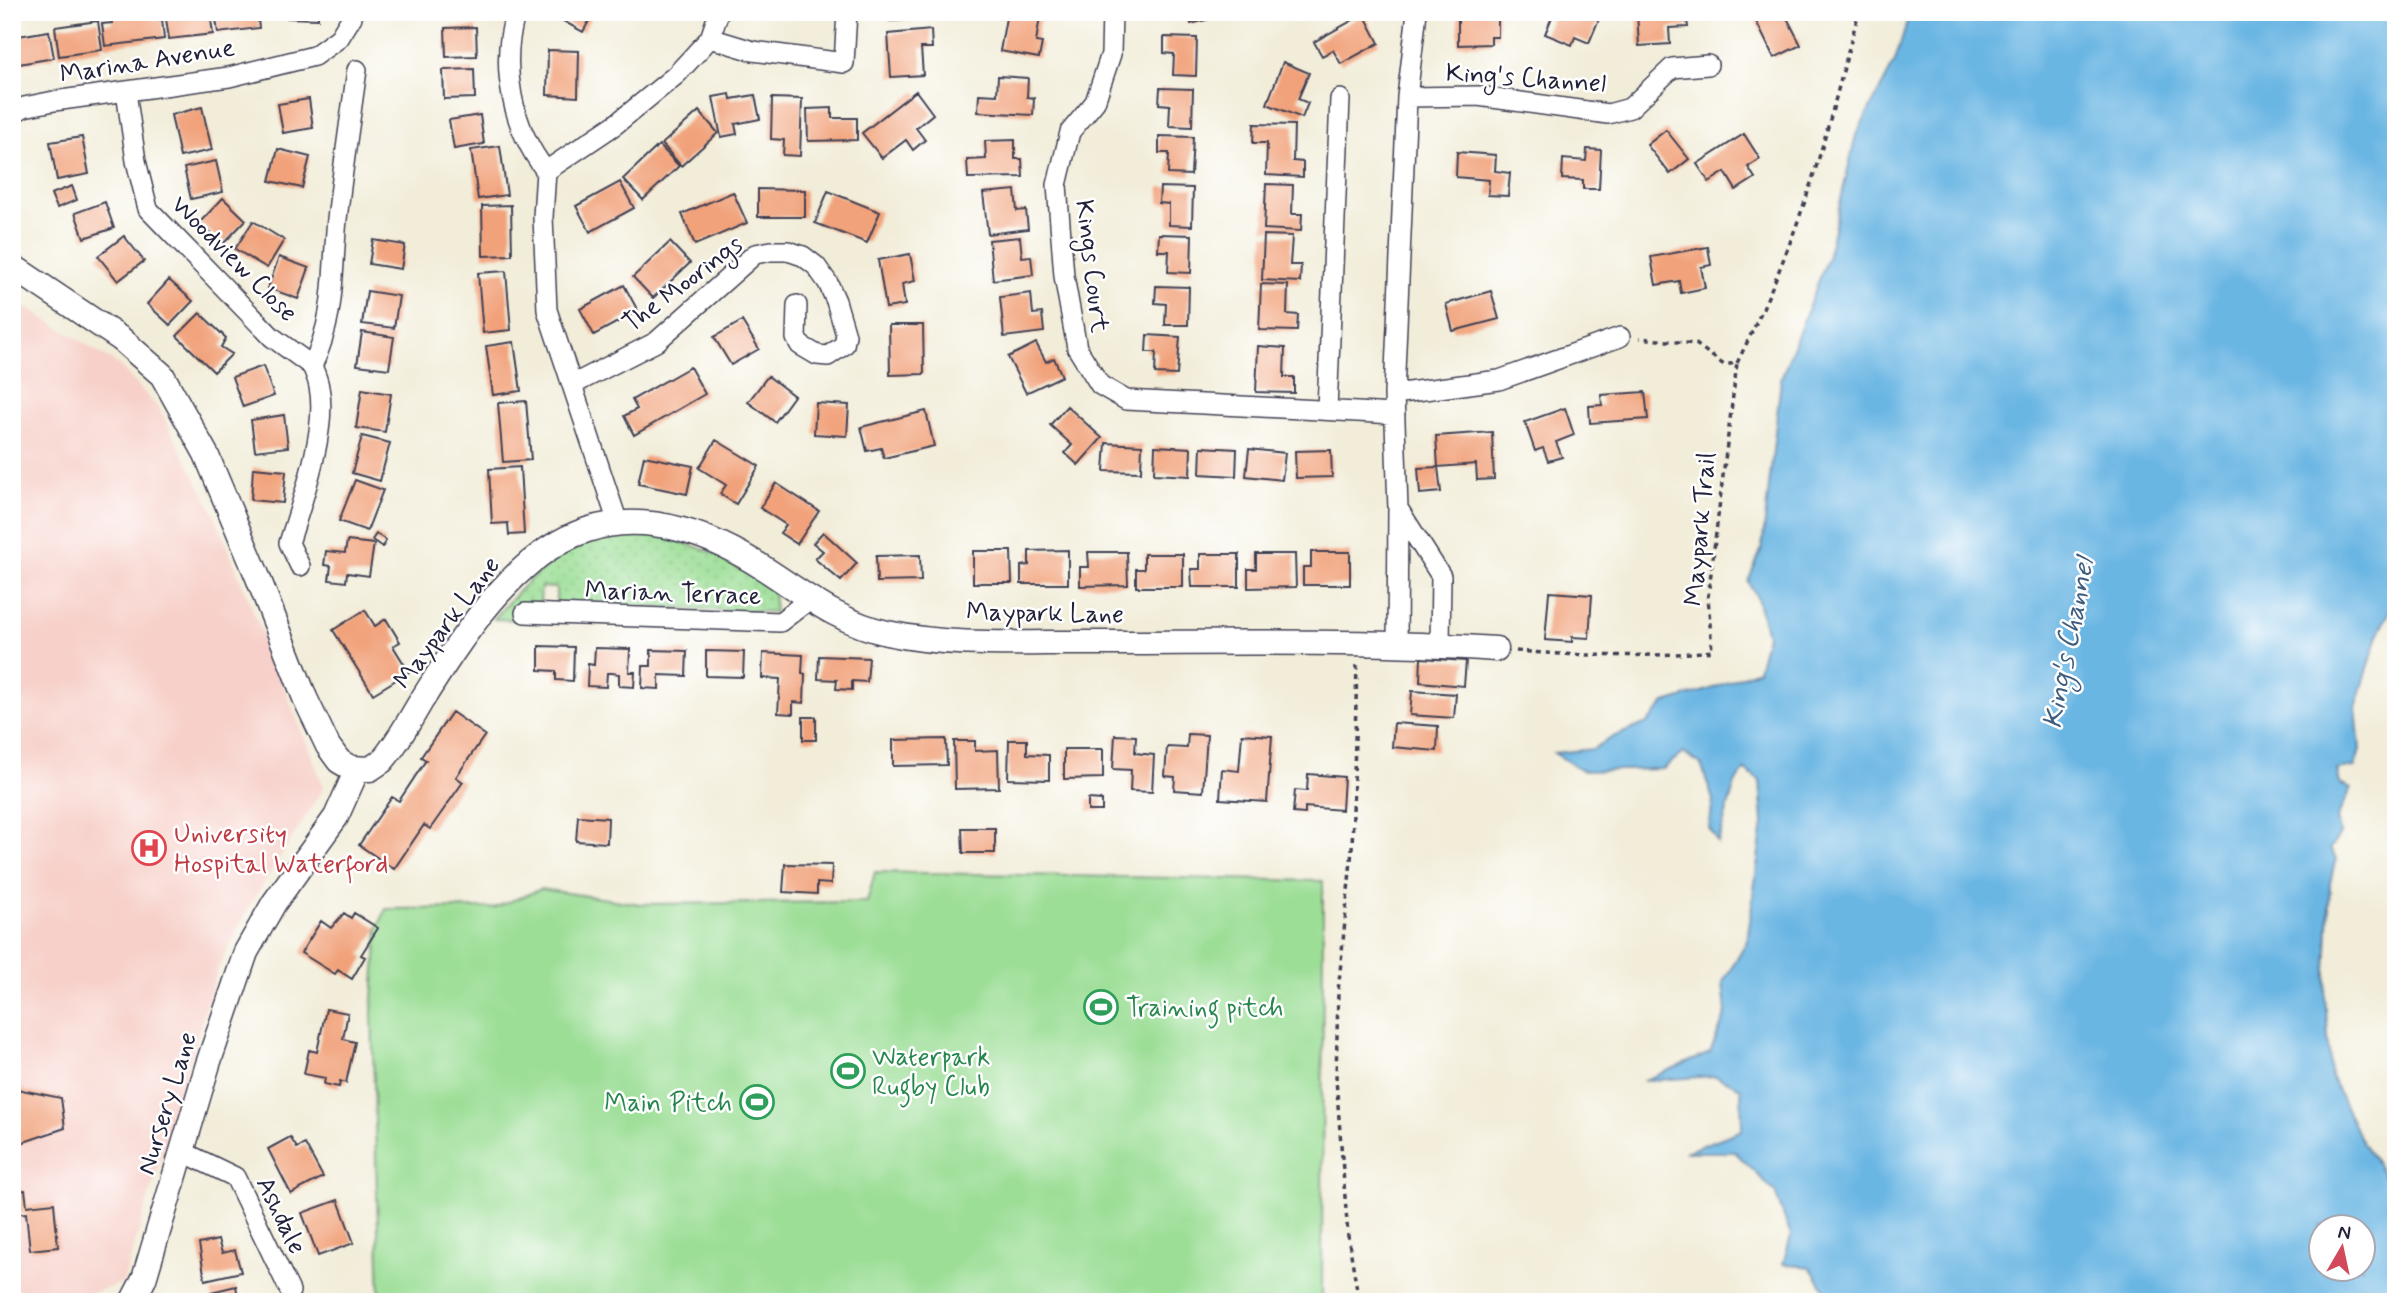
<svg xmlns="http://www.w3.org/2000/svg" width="2408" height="1314" viewBox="0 0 2408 1314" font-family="Mynerve,sans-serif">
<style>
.built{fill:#f7d0c9}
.grass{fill:url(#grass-dots);stroke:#5f8068;stroke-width:2}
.park{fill:#9cde96;stroke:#5f8068;stroke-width:2}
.water{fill:#6ab6e3;stroke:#466c8f;stroke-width:2;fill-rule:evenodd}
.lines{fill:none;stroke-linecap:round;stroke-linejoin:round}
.stream{stroke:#6ab6e3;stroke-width:6}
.building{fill:#f1a27a}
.minor-casing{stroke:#414053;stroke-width:22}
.tertiary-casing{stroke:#414053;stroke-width:27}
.path{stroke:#414053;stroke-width:3.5;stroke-dasharray:5 5;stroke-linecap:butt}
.minor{stroke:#fff;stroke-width:19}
.tertiary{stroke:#fff;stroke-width:24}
.labels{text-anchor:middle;stroke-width:5;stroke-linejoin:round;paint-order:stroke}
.street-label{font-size:26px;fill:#22223b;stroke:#fff}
.health-label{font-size:26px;fill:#be3a42;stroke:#fff;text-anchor:start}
.leisure-label{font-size:26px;fill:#27864d;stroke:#fff;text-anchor:start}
.water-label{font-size:28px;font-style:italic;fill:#3f5d7e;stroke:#fff}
</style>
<defs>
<pattern id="grass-dots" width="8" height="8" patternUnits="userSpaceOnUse" patternTransform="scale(1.75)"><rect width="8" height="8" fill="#9cde96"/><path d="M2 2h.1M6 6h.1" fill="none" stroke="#86be82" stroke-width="1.8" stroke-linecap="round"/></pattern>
</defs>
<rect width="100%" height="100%" fill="#fff"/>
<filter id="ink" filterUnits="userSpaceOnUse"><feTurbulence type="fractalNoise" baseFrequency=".0143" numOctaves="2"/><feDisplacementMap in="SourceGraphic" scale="14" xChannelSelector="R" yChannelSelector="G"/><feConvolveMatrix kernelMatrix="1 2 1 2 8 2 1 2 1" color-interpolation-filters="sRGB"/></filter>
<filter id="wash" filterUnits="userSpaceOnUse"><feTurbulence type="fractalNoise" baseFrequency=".00686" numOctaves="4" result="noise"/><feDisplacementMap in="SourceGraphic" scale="28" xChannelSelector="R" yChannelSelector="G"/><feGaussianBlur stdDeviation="1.57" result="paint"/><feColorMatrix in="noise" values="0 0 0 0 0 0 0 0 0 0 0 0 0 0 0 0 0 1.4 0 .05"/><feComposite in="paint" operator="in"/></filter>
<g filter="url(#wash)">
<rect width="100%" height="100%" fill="#f2edd9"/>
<path class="built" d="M12,298L119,365L160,410L213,511L324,787L247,910L218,968L123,1283L82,1296L12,1298Z"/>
<path class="grass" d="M636,533L667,537L720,555L765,583L773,592L775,612L556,604V588L541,587L540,603H523L521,620L494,619C523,583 557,550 603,537C613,535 625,535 636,533Z"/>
<path class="park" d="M875,872L1323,881L1322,1302H380L372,1013L378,928L386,909L494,908L541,889L640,904L867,902Z"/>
<path class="water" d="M1910,12H2396V598L2378,635L2356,708L2360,750L2355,767L2337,770L2340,784L2351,789L2337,818L2340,834L2330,849L2336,858L2330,883L2325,996L2331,1076L2361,1141L2396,1193V1302H1833L1810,1267L1783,1264L1791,1236L1775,1192L1735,1152H1685L1742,1130L1741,1088L1715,1076L1643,1081L1710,1053L1726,1013L1723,982L1747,941L1763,823L1760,781L1745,770L1735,783L1718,843L1709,828L1713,800L1701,764L1683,753L1663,769L1583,771L1554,753L1593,749L1613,737L1647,723L1665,703L1708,690L1758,670L1767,635L1757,597L1748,582L1762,548L1781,379L1827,259L1856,135L1895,61ZM2320,1226H2362V1268H2320Z"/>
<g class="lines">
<path class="stream" d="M1555,1302L1566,1299L1576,1302"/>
</g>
<g id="blocks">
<path class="building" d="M144,12H155V20L162,19L164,39L105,46L102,24L112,23L111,16Z
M165,12H210L213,34L169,39Z
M215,12H257L259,28L218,33Z
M287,12H318V19L287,18Z
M556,12H594L583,32L554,16Z
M889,12H920V19L890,21Z
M1007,12L1040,16L1036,42L1042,43L1039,58L1000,51Z
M1188,12H1216L1217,17L1191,24Z
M1458,12H1498V37H1491V44L1458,45Z
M1554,12H1585L1599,19L1589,43L1575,37L1572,45L1545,34Z
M1637,12H1686L1688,27L1669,28L1670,44L1639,46Z
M1759,12H1784L1801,45L1774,58L1753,15Z
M1364,14L1379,43L1341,64L1333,50L1322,56L1314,42Z
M98,21L102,50L59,56L55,27Z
M476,27L477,56L446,57L445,28Z
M931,30L932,48H921L923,75L891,77L888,34Z
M49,31L54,58L13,65L12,37Z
M1164,37L1197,38L1196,76L1173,75L1174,54L1164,53Z
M548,50L579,51L578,97L547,95Z
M1283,62L1309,73L1298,99L1308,103L1302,118L1267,104Z
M474,69L475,98L444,99L443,70Z
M998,76L1028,78L1027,97L1034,98L1033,115L978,112L979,94L997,95Z
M1160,88L1193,89L1192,127L1169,126L1170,105L1159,104Z
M916,91L933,114L916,128L925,140L913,150L906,140L882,158L862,133Z
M730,94L731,99L755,95L760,119L735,124L737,134L721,137L713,97Z
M772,98L802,99L800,156L783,155L784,140L771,139Z
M309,99L313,128L283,133L278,104Z
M202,107L212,150L180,157L171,115Z
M832,108V118H857V140L808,141L807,109Z
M699,111L718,133L681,166L662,144Z
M480,115L484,144L454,149L449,120Z
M1254,124L1294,125L1293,161L1303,162V177L1266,175L1267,143H1253Z
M1666,130L1689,159L1670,174L1647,145Z
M1744,134L1760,159L1748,167L1755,178L1736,190L1725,172L1709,182L1697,164Z
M1159,136L1193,137L1191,175L1168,174L1169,153H1159Z
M82,137L89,174L57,180L50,142Z
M1015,140V159H1022L1023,177L968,178L967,160L986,159L985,141Z
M659,145L679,166L643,200L623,179Z
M500,146L507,195L478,199L471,150Z
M278,149L310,157L302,188L270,181Z
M1587,149L1601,150L1599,189H1583V180L1562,179L1563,159L1586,161Z
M1457,152L1496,155L1495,171L1510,173L1508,196L1488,195L1489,180L1456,177Z
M216,161L223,192L191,199L184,168Z
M620,182L634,208L590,232L576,206Z
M1266,184L1293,185L1292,214H1302L1301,231L1264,229Z
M72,186L77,200L57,208L51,194Z
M1160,187L1193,188L1192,226L1169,225V204L1159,203Z
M758,189L805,190V217H758Z
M1015,190L1017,211L1026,210L1028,229L988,234L983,193Z
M828,191L880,212L867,243L815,223Z
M733,192L747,223L695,245L682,214Z
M223,198L246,220L223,244L200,222Z
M105,202L114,228L84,238L75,213Z
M511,205L512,255L483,256L482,206Z
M253,221L284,240L267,268L235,249Z
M1159,234L1192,235L1191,273L1168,272L1169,251H1158Z
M1264,235L1292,236L1290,265H1301L1300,282L1262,280Z
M124,236L144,261L118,281L98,256Z
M1020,237L1022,257L1031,256L1033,275L993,280L989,240Z
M373,240L405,245L401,269L369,264Z
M670,242L690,263L653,298L633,277Z
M1708,247L1711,265L1701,267L1705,288L1681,293L1679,281L1656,285L1651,257Z
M910,254L915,281L902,284L905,305L886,308L878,260Z
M279,257L309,268L298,299L268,288Z
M506,271L511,330L483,333L478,273Z
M169,280L193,301L170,325L147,304Z
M1261,284L1288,285L1287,314L1298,315L1297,331L1259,330Z
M624,285L638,311L594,335L580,309Z
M1156,286L1189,287L1188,325H1165L1166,304L1155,303Z
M367,291L399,296L394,328L362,324Z
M1491,291L1499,319L1453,331L1446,304Z
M1031,293L1033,314L1042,313L1044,332L1004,337L1000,297Z
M200,313L226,338L221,347L232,354L214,372L177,336Z
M742,321L759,349L731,365L714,337Z
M889,325H923L924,374L890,375Z
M362,332L394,337L389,369L357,365Z
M1147,335L1180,337L1177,375L1155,374L1156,352H1146Z
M514,342L521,391L493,395L486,346Z
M1036,343L1046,362L1054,358L1062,376L1026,393L1008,357Z
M1258,346L1285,348L1284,377H1294V393L1256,392Z
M263,366L274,396L243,407L232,377Z
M690,367L705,394L634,435L624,416L637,409L632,400Z
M768,376L794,396L775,422L748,402Z
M362,389L391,394L385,432L356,428Z
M1645,392L1648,419L1590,423L1589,406L1602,405L1601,395Z
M526,401L531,460L503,462L498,403Z
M816,403L849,405L847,436L814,434Z
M1067,406L1102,438L1078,465L1065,453L1072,445L1050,425Z
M1565,408L1574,435L1556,442L1562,457L1548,461L1543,448L1535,451L1525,422Z
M926,411L934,446L884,458L881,448L867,451L861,427Z
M284,415L288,447L255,451L251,420Z
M1492,432L1494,479L1477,480L1476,464L1438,467L1436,436Z
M362,436L390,443L380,481L352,473Z
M716,440L759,466L736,504L720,494L726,485L699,468Z
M1106,443L1142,445L1141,472L1104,471Z
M1155,446L1191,448L1190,476L1154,474Z
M1201,447L1237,449L1236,476L1200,474Z
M1249,449L1285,453L1282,480L1246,476Z
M1331,450L1332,477L1296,478L1295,451Z
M644,456L693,466L687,494L638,484Z
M520,467L524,534L509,535L508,523L492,524L489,469Z
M1438,467L1441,492L1420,494L1418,468Z
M253,468L286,471L283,503L251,500Z
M355,480L383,490L367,531L339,521Z
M776,483L819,511L797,544L780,533L786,525L760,508Z
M823,532L857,563L841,581L815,559L823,551L813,543Z
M376,534L386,540L383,547L372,540Z
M347,541L374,544L369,576L347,573L346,582L329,580L331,566L324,565L326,551L345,553Z
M1068,550V584H1021V566L1029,565V551Z
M973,551H1011L1012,583H973Z
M1088,552H1127L1128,585L1080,586V567H1089Z
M1311,552H1350V585H1303V567H1311Z
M1144,554H1183V587H1136V569H1144Z
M1200,554H1239V587H1192L1191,569H1200Z
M1256,554H1295L1296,587L1248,588V569H1256Z
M920,555L921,581L877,582L876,556Z
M1549,592L1592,595L1589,638L1572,637V642L1545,640Z
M365,610L375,626L386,619L400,642L393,646L409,672L373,694L333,630Z
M539,646L574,647L573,681L556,680V671L539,670Z
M595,648L630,649L629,672H635L634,687L619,686V674L612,673H607L606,687L587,686L588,664L594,665Z
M651,650L687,651L686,676L659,675V689L642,688L643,666H651Z
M706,651L744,652L743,677L706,676Z
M763,653L803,655L802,673L805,674L804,703L793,702V714L778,713L780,679L762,678Z
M819,656L869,658L867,682L852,681V690L836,689L837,680L818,679Z
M1421,658L1466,661L1464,686L1420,682Z
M1412,691L1456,694L1454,718L1410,715Z
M452,712L485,735L456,777L463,782L430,829L424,825L394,869L359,845L392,797L399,801L426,760L421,757Z
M803,717H816V740H803Z
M1394,723L1438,726L1437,751L1392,747Z
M1188,734L1207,735L1203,792L1174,790L1175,777L1165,776L1167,747L1187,748Z
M1242,734L1272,736L1267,802L1220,799L1222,769L1239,771Z
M1115,735L1136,736L1135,753L1154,755L1152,792L1130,791L1131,770L1113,769Z
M946,739L947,765L893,766V740Z
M1009,740H1027V754L1049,755V780L1008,779Z
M954,741H975V751L998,750L999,788L955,789Z
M1064,749H1103V778L1064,779Z
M1308,774L1344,777L1342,810L1305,807V814L1293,813L1295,790L1307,791Z
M1088,799L1102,800V811H1088Z
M578,816L608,818L607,843L576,841Z
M962,828H995V853H963Z
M785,864L832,865L831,884L817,883V894L783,892Z
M344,913L351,918L354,913L378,928L361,955L365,957L352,979L338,970L335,974L301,953L321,921L331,928Z
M326,1009L348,1013L343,1039L355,1042L346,1083L340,1081L339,1087L324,1084L325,1078L304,1074L309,1050L317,1052Z
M12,1088L61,1098L65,1128L24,1142L12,1143Z
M290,1137L297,1148L305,1144L323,1177L291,1194L268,1149Z
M25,1190L27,1206L54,1203L58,1247L30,1250L26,1213L12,1214V1191Z
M338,1200L354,1243L318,1256L302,1213Z
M218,1240L222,1253L235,1250L241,1272L205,1280L199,1244Z
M236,1286L239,1302H213L211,1292Z"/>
</g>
</g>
<g filter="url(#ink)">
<use href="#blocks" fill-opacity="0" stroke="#414053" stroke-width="2"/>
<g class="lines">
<g class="minor-casing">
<path id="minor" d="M516,12C499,65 512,128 546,171
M1112,12L1111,54L1095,102L1070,132L1057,185L1064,276L1077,348L1100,385L1126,400L1395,414
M710,38L753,51L844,63L847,12
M126,92L136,161L148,209L272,337L312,366
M1407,97L1478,96L1608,114L1630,108L1672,68L1708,65
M12,114L24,107L54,101L229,77L314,56L339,38L352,17V12
M572,385L656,342L755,254L771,251H788L803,256L816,266L828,283L836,301L846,335L844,345L828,356L817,355L800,345L796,338L797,305
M1394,394L1499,380L1620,337
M1327,410L1340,99
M1399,510L1441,576L1440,645
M618,523L547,310L543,217L546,171L616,124L676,75L710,38L719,12
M300,566L289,543C302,502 328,429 319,387C318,380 315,373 312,366C336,317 332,271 337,219C343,169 350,119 357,70
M525,613L780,622L810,599
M1397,645L1398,509L1394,394L1407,97L1417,12
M181,1151L235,1177L290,1291"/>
</g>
<g class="tertiary-casing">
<path id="tertiary" d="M12,266L121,339L162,375L206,454L257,575L305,698L328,746L339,761L351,768L370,769L382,761C397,744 408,723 420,703C459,641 514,553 587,530C648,510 713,535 765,569C804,594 840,623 887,633C956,648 1030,642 1100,643C1232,643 1365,640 1496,649
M132,1302L144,1279L208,1064L246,952L274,903L336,817L357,770"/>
</g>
<path class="path" d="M1737,363C1773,291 1803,215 1825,137C1837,96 1847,54 1859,12
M1516,651C1580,656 1648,658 1712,651L1708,597L1737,363L1724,365L1696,344L1640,338
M1357,665L1352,850L1338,992L1336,1079L1348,1236L1359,1302"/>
<use href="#minor" class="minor"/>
<use href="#tertiary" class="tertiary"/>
</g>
</g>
<defs>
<g id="hospital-ring" transform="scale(1.75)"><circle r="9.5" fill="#fff" stroke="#e0444e" stroke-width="1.5"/><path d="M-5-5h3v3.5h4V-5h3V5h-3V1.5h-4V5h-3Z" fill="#e0444e"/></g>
<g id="stadium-ring" transform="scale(1.75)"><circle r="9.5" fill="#fff" stroke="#2e9e5b" stroke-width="1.5"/><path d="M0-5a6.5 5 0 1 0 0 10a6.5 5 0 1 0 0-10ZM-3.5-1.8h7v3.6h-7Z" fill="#2e9e5b"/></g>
</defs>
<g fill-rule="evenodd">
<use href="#hospital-ring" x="149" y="848"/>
<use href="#stadium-ring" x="1101" y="1007"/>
<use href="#stadium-ring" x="848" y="1071"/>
<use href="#stadium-ring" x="757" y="1102"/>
</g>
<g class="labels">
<g class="street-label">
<text transform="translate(147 60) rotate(-9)" y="9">Marina Avenue</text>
<text transform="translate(1526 77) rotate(4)" y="9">King's Channel</text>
<text transform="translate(235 258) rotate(45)" y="9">Woodview Close</text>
<text transform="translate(1093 266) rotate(83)" y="9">Kings Court</text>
<text transform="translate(682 283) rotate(-37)" y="9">The Moorings</text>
<text transform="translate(1699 529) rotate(-85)" y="9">Maypark Trail</text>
<text transform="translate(673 592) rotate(2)" y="9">Marian Terrace</text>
<text transform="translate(1045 612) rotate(1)" y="9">Maypark Lane</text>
<text transform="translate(446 622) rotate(-53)" y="9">Maypark Lane</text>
<text transform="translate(166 1103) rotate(-73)" y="9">Nursery Lane</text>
<text transform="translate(282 1215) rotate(64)" y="9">Ashdale</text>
</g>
<g class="health-label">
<text x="174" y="842">University<tspan x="174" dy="30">Hospital Waterford</tspan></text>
</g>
<g class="leisure-label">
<text x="1126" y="1016">Training pitch</text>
<text x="872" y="1065">Waterpark<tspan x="872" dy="30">Rugby Club</tspan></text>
<text x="732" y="1111" text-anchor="end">Main Pitch</text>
</g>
<g class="water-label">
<text transform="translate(2067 643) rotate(-79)" y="10">King's Channel</text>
</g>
</g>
<rect width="2408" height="1314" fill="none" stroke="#fff" stroke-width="42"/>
<g transform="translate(2342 1248) rotate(9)"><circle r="33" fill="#ffffff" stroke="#a7a7b1" stroke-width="2"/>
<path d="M0-5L12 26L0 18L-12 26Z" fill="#d1495b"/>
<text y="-10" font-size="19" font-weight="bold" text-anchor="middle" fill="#22223b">N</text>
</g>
</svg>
